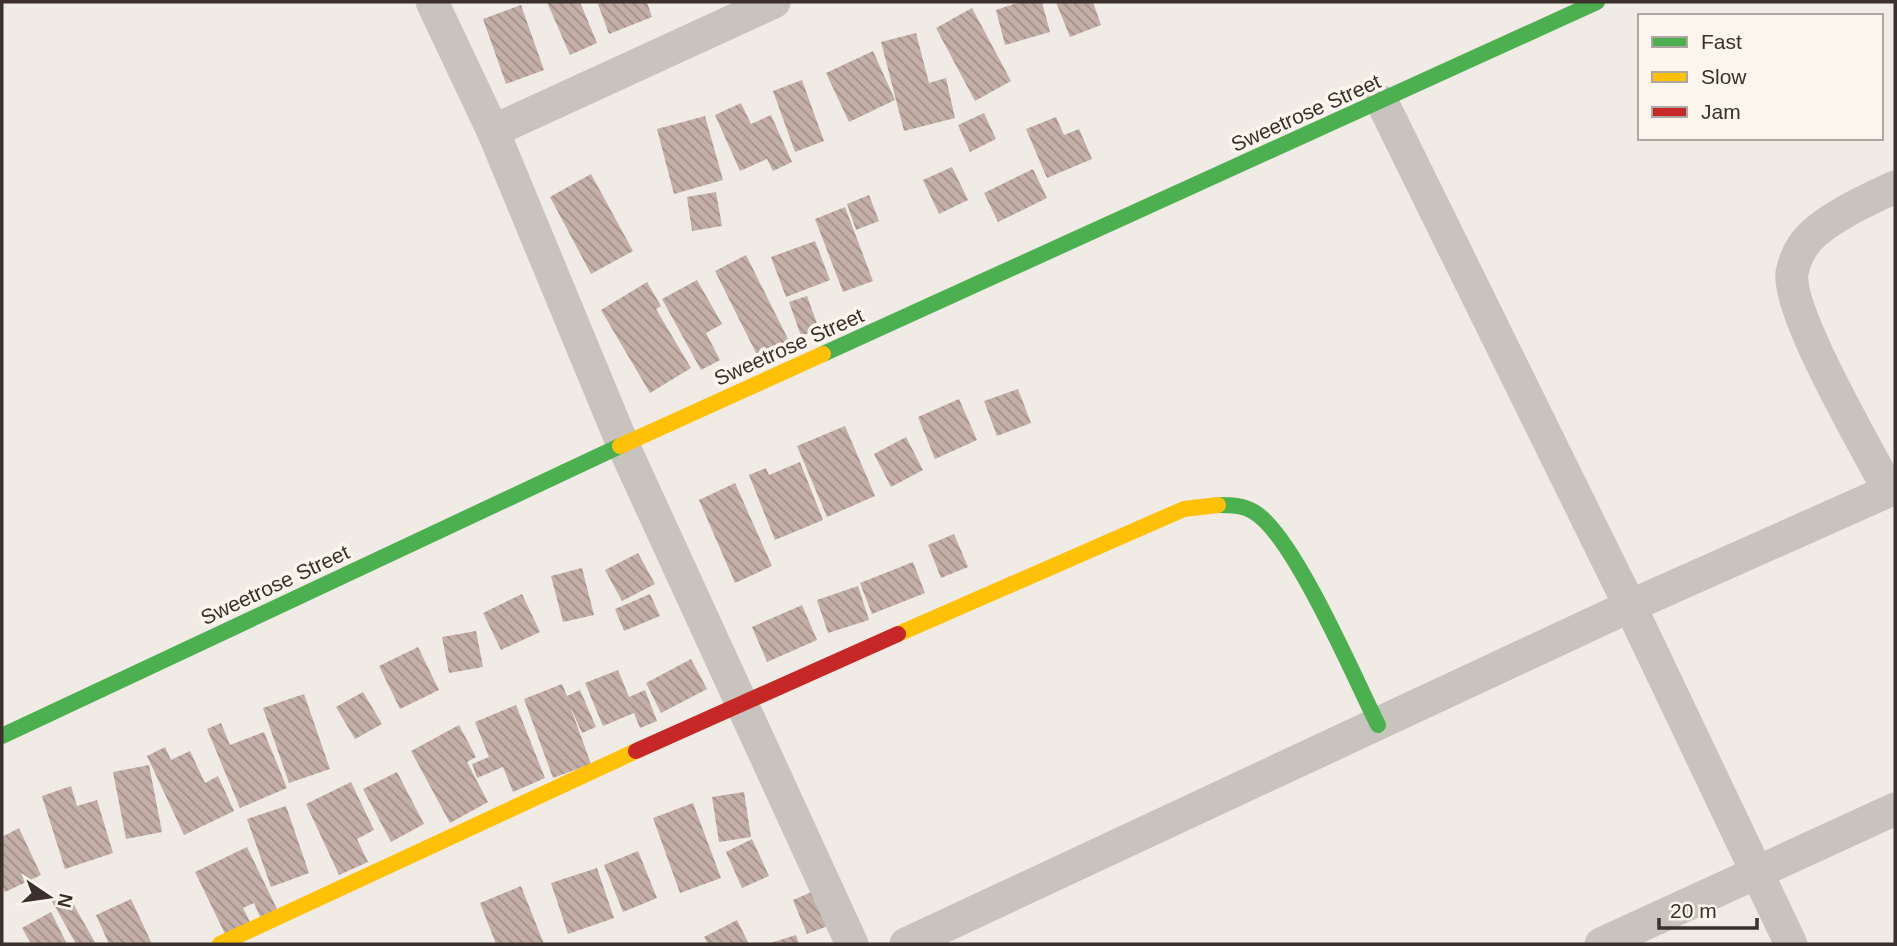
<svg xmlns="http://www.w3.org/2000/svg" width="1897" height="946" viewBox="0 0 1897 946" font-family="Arial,sans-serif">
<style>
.building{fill:url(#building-back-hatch)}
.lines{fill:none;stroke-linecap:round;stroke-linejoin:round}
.street{stroke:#c9c3be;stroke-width:33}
.fast{stroke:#4caf50;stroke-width:16}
.slow{stroke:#ffc107;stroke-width:16}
.jam{stroke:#c62828;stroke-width:16}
.labels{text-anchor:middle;stroke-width:7;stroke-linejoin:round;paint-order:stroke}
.street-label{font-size:21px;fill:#3b302b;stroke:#fbf5ee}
</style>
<defs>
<pattern id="building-back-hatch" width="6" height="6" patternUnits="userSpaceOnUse" patternTransform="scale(1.75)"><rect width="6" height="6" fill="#c3afa7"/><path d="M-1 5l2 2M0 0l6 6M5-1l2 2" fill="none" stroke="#a08f88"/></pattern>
</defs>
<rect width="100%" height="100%" fill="#f0ebe5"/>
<path class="building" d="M547,2H580L597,43L570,55Z
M603,2H647L652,17L609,34L598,4Z
M1020,2H1042L1050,32L1005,45L996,10Z
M1056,2H1093L1101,25L1070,37Z
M521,5L544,70L506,84L483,19Z
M972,8L1011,81L975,101L936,28Z
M916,33L929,83L946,78L955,118L904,131L881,42Z
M873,51L895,100L849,122L826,73Z
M802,80L824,141L795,152L773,91Z
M741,103L751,124L771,115L792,162L773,171L767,159L740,171L715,115Z
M984,113L996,139L970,152L958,125Z
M705,116L723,180L674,194L657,129Z
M1056,117L1064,135L1079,129L1092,159L1047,178L1026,129Z
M952,167L968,200L939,214L923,180Z
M1033,169L1047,198L998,222L984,193Z
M591,174L633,251L591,274L550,197Z
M716,192L722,226L692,231L687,197Z
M869,195L879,221L856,230L847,204Z
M845,207L873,281L843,292L815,219Z
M815,241L830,280L786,297L771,257Z
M746,255L790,343L759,359L715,271Z
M697,280L722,324L706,333L720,360L701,370L662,299Z
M647,282L661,306L656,309L691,368L650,393L601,310Z
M807,296L819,329L801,336L789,302Z
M1018,389L1031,423L997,436L984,401Z
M959,399L977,440L935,459L918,417Z
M845,426L875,496L827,517L797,446Z
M906,437L923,470L891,487L874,454Z
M800,462L823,520L775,540L749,475L766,468L769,475Z
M735,483L772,566L735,583L699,500Z
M954,534L968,567L941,578L928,545Z
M638,553L655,584L622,601L605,570Z
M913,562L925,593L872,614L860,583Z
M582,568L594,615L563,622L551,576Z
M858,586L869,620L828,633L817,600Z
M522,594L540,632L501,650L483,613Z
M650,594L660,616L624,631L615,609Z
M802,605L817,640L767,662L752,627Z
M476,631L483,667L449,673L442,637Z
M418,647L439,690L400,709L379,666Z
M691,659L707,689L661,713L646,683Z
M618,670L629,697L645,690L657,721L640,728L634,713L603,726L585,683Z
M562,684L567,696L580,690L596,727L582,733L570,706L591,764L553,778L524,699Z
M363,692L382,724L355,739L336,707Z
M304,694L330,769L289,783L263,708Z
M516,705L545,778L513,792L503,767L477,778L472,764L489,757L475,722Z
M221,723L230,745L264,732L287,788L240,808L207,729Z
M459,725L476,757L467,762L488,802L450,823L411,751Z
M165,747L171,760L190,751L205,783L218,776L234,811L184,835L147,756Z
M149,765L162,832L126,839L113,772Z
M397,772L424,824L391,842L363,789Z
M351,782L374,830L357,839L368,862L339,875L306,804Z
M71,786L77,806L97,800L113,853L65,869L42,796Z
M744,792L751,837L719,842L712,797Z
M693,803L721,878L680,893L653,818Z
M286,806L309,873L271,887L247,819Z
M19,828L41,875L5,892L2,885V837Z
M752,839L769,876L742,888L726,852Z
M247,847L278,911L261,919L254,903L243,908L252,926L227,938L195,872Z
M638,851L657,898L623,912L604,865Z
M597,868L614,918L568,934L551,883Z
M521,886L544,944H496L480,903Z
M814,891L828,926L807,934L793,900Z
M67,893L96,944H76L52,901Z
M131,899L152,944H109L96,915Z
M51,912L67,944H31L22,928Z
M737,920L749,944H708L704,937Z
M796,935L799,944H767Z"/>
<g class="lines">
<path class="street" d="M432,2L493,131L623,445L852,944
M1382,102L1630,606L1791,944
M493,131L774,2
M1889,491C1868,450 1787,313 1792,273C1794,263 1799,251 1805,243C1822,220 1869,199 1895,187
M906,944L1630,606L1895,488
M1601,944L1895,809"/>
<path class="fast" d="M823,354L1597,2
M1218,505C1230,505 1243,505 1254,512C1293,534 1355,679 1378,725
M2,736L620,446"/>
<path class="slow" d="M620,446L823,354
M898,634L1184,509L1218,505
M220,944L636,751"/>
<path class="jam" d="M636,751L898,634"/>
</g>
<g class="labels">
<g class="street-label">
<text transform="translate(1306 113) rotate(-24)" y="7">Sweetrose Street</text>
<text transform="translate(789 347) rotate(-24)" y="7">Sweetrose Street</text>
<text transform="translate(275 585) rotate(-25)" y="7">Sweetrose Street</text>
</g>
</g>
<rect width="1897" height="946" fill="none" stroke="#3b302b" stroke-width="7"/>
<rect x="1638" y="14" width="245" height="126" fill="#fbf5ee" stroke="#aea6a0" stroke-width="2"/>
<rect x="1652" y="37" width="35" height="10" fill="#4caf50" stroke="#aea6a0" stroke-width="2"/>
<text x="1701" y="49" font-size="21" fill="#3b302b">Fast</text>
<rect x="1652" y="72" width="35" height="10" fill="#ffc107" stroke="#aea6a0" stroke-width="2"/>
<text x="1701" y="84" font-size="21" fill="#3b302b">Slow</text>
<rect x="1652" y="107" width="35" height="10" fill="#c62828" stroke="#aea6a0" stroke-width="2"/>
<text x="1701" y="119" font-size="21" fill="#3b302b">Jam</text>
<g transform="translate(49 897) rotate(103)" stroke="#fbf5ee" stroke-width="5" paint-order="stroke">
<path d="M0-5L12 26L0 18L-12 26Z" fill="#3b302b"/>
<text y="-10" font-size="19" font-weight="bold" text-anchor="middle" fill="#3b302b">N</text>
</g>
<path d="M1659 918v10h98v-10" fill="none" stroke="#3b302b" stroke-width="3.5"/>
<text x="1670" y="918" font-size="21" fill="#3b302b" stroke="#fbf5ee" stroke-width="5" paint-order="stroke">20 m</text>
</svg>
